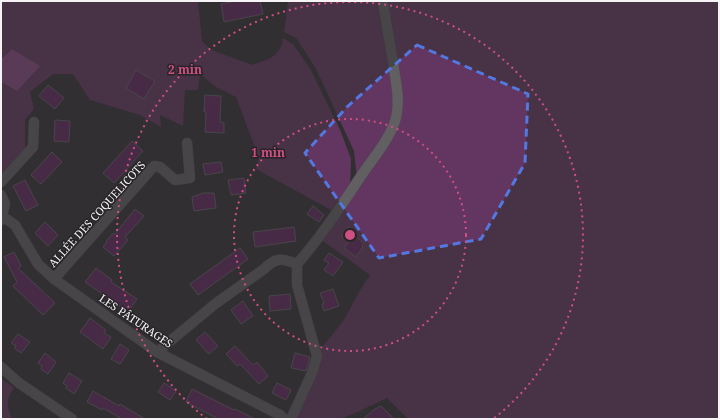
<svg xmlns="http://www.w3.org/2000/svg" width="720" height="420" viewBox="0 0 720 420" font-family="'Noto Serif',serif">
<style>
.green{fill:#633561}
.forest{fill:#8a4b87}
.building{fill:#632661;stroke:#636063}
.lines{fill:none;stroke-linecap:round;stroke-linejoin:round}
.minor-casing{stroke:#4f4c4f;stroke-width:11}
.minor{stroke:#625f62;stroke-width:10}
.marked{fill:none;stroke:#5378e0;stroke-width:3;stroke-dasharray:8 5;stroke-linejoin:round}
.ring{fill:none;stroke:#cf4f82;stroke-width:2;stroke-dasharray:2 4}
.labels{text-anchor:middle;stroke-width:3;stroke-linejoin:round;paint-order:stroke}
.street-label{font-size:11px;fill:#f6f4f6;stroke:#282528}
.centre{fill:#cf4f82;stroke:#282528;stroke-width:2}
.ring-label{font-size:12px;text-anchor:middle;font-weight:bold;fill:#cf4f82;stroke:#282528;stroke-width:3;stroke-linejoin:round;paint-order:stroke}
</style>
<rect width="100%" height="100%" fill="#322f32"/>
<path class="green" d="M1,1H198L202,41L211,50L253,65C268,59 281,57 283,38L293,44L311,70L341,132L351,159L350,188L333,211L256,169L259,158L236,97L216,87L200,74L198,90H185L183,126L160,115L161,127L140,115L90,100L73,74H53L30,92L34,109L25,120V150L1,176V82L17,91L12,49L1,59Z
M288,1H380L395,98L391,126L357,179L354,151L315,67L296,38L284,32Z
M386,1H719V419H408L387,398L353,414L339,419H298L295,416L319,351L344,320L359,292L370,275L320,239L383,151L401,119L402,94Z
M1,378L14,388C5,401 7,405 12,419H1Z"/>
<path class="forest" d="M12,49L40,66L17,91L1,82V59Z"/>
<path class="building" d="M235,1H260L263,14L224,22L221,4Z
M136,70L155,81L144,99L126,88Z
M48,85L64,98L55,109L39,96Z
M205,95L221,96L220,122L224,123V133L205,132L206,112H204Z
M55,120L70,121L69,142L54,141Z
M132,141L143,151L114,183L103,173Z
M52,152L62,162L41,184L31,175Z
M221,162L223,172L205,175L203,164Z
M244,178L246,193L231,195L228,180Z
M25,180L38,205L26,211L13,186Z
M203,193H214L216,208L194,211L192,197Z
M313,206L324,215L319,222L307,214Z
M135,209L144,216L125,237L128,240L114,256L103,247L107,242L106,241L113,233L114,235Z
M45,222L58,235L48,246L35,233Z
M294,227L296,241L255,247L253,232Z
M348,227L357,234L355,236L364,243L362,246L363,247L356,257L344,248L349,241L341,236Z
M240,248L248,259L198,295L190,284Z
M14,252L21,266L18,268L55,303L43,315L13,286L17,282L4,257Z
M329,253L343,262L333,276L324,270L329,263L324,260Z
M96,268L112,280L111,282L137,299L128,312L85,282Z
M333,289L339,306L324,311L322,304L324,303L320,293Z
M290,294L291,309L270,311L269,296Z
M243,301L253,316L241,324L231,310Z
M90,318L106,330L104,333L111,337L103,349L80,332Z
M205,332L218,346L209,354L196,340Z
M18,334L30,342L21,353L14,348L16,346L11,343Z
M120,344L129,350L120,364L111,359Z
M235,346L253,365L257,362L268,376L259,384L240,364L237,366L226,354Z
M45,353L56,362L48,374L41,369L42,366L38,363Z
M295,353L310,357L306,371L291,368Z
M69,373L82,381L74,394L66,388L67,386L63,383Z
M164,383L176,391L170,400L158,392Z
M277,383L291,390L286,400L272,393Z
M192,389L234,410L235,409L255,419H218L186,402Z
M93,391L119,406L120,404L145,419H122L103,408L102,410L87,402Z
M381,406L394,419H363L375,409Z"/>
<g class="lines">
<g class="minor-casing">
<path id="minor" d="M1,182L33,147L34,122
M1,195L5,204L1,220
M2,216L15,225L38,264L54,279L157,352L280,415L284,419
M54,279L154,166L160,167L175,180L190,178L187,143
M157,352L215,304L264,269C276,257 282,258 297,264
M1,367L19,383L72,419
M291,419L312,373L317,356L297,285V264C321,237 341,206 361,176C373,158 395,133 397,112C399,100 397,88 395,76C392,51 386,26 383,1"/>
</g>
<use href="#minor" class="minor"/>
</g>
<path d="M0 0H720V420H0ZM417,45L528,94L525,163L481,239L379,258L305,153L347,107Z" fill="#322f32" fill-opacity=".55" fill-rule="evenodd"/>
<path class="marked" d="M417,45L528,94L525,163L481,239L379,258L305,153L347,107Z"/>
<g class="ring">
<circle cx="350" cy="235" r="116"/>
<path d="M207 419A233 233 0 1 1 493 419"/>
</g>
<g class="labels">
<g class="street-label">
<text transform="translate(97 214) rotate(-48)" y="4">ALLÉE DES COQUELICOTS</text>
<text transform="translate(136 321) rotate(34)" y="4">LES PÂTURAGES</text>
</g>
</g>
<circle cx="350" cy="235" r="6" class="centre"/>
<g class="ring-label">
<text x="185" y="74">2 min</text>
<text x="268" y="157">1 min</text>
</g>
<rect width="720" height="420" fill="none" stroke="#f6f4f6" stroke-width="4"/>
</svg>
